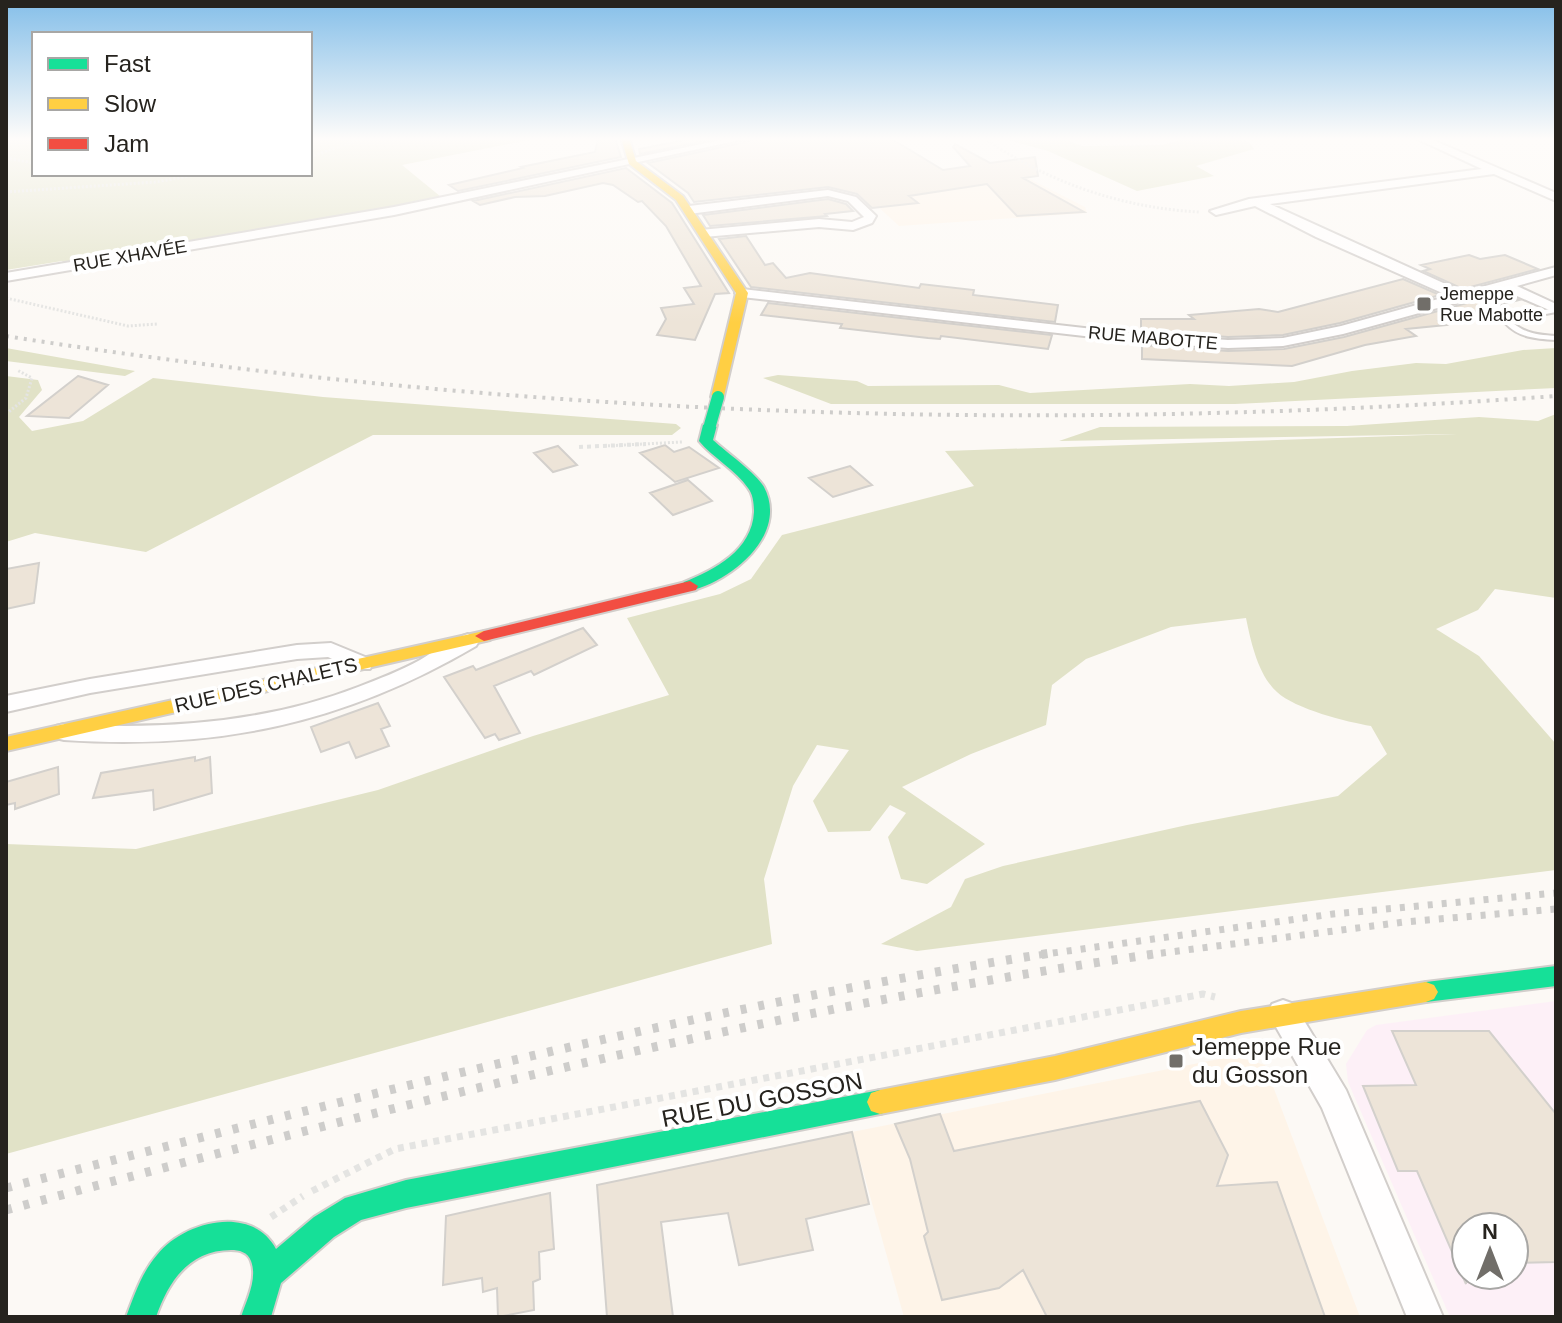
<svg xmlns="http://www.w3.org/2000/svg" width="1562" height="1323" viewBox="0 0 1562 1323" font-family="Arial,sans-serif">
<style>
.built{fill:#fef4e8}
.industrial{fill:#fdf0f7;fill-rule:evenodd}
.green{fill:#e1e2c7}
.building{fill:#ede4d8;stroke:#d3d0cc;stroke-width:2}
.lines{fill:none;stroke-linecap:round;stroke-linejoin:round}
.lane-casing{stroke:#d2cecb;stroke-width:4}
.street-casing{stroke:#d2cecb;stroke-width:4}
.fast-casing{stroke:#d2cecb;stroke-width:4}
.slow-casing{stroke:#d2cecb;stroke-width:4}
.jam-casing{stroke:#d2cecb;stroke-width:4}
.path-far2{stroke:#e4e4e2;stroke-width:3;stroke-dasharray:2 2;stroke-linecap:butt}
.path-far1{stroke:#e4e4e2;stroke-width:4;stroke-dasharray:4 4;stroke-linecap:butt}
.path{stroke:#e4e4e2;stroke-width:7;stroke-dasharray:6 6;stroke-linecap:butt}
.lane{fill:#fffefe;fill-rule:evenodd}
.street{fill:#fffefe;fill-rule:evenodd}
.fast{fill:#16e098;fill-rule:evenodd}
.slow{fill:#ffcf43;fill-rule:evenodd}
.jam{fill:#f24e42;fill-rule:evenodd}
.rail-far2{stroke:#cecdcb;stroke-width:4;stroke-dasharray:3 6;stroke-linecap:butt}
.rail-far1{stroke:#cecdcb;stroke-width:7;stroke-dasharray:5 9;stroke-linecap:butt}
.rail{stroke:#cecdcb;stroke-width:9;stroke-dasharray:6 12;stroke-linecap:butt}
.fast-bridge-casing{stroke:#d2cecb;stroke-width:15;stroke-linecap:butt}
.fast-bridge{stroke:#16e098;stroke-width:12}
.poi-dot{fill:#716e69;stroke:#fff;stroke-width:3}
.labels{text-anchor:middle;stroke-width:8;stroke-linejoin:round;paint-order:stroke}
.far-street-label{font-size:18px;fill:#26231e;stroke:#fff}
.far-poi-label{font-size:18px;fill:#26231e;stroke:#fff;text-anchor:start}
.street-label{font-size:20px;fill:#26231e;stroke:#fff}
.near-poi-label{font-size:24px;fill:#26231e;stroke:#fff;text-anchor:start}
.near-street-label{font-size:24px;fill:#26231e;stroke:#fff}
</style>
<rect width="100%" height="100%" fill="#fcf9f5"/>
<path class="built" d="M996,162L1085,207L1087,213L899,226L838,170L932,171Z
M1234,1056L1265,1065L1360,1317H904L852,1132Z"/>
<path class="industrial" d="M1556,1001V1317H1450L1348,1082L1346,1064L1367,1030L1376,1025ZM1466,1227H1514V1275H1466Z"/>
<path class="green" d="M6,138H34V174H310V138H540L402,165L446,201L65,264L62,261L6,270Z
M1001,138H1061L1082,146L1162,145L1188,138H1232L1249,142L1254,149L1196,166L1214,176L1137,191L1048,151Z
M6,348L135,371L125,376L6,361Z
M1556,348V388L1235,404H831L763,378L778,375L857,381L868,386L999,385L1030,393L1190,384L1229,386L1294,382L1352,371L1416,363L1446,364L1523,350Z
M6,376L38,380L42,390L19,417L32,431L83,421L153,378L323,397L676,424L681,428L672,435H373L146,552L35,533L6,542Z
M1556,414V598L1495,589L1478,610L1436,629L1479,656L1556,744V870L917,951L881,944L951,907L965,879L1003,866L1187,825L1338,796L1387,754L1371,726C1347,722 1295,709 1277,692C1258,675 1251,642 1246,618L1171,627L1086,659L1052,685L1046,725L971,754L902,787L985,844L927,884L901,879L888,837L906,813L890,805L870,831L828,832L813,801L849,750L817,745L793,786L764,879L772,944L6,1154V844L136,849L378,790L533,736L669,695L627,618L720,594L751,579L782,535L974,486L945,451L1457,434L1059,441L1100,427L1347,426L1479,417L1538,421Z"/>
<path class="building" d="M598,138H615L621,157L458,191L449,185L523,168L521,167L595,152Z
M695,138H718L640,154L639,149Z
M752,138H890L943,170L970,166L953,147L955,144L990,163L1035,157L1038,176L1023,178L1084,212L1017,216L987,184L909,196L918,203L872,208L857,194L828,187L694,202L688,193L648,163L750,141Z
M626,168L672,203L729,293L715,294L695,340L657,335L666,319L661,308L694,304L684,288L701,286L666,226L642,201L638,202L613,185L603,183L545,196L515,197L480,205L473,201Z
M828,199L846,204L853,211L825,214L827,216L710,226L703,215Z
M746,236L765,265L773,263L786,278L810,273L919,288L921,284L974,290L973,295L1058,305L1055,322L751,287L719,239Z
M1469,255L1480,259L1505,255L1538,269L1463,289L1423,271L1430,269L1421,265Z
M1403,279L1440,295L1340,323L1283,335L1228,337L1141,331V319H1194L1189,315L1259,309L1278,312Z
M1503,293L1519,300L1439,321L1446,325L1406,329L1416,336L1365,345L1292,366L1142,359V345L1228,351L1284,349L1344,337Z
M768,303L1052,335L1048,349L941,336L940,339L928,338L840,328L842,324L761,315Z
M78,376L108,385L69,418L27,416Z
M665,445L674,452L689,447L719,468L675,482L640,453Z
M558,446L577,465L553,472L534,453Z
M850,466L872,485L833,497L809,478Z
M688,480L712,501L673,515L650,493Z
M39,563L34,603L6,609V569Z
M583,628L597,645L534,675L531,671L494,686L520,733L499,740L495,734L485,738L444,677L473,666L476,670Z
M378,703L390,726L381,729L389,746L356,758L349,742L321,752L311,727Z
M195,757V761L210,757L212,793L154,810L153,790L93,798L101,773Z
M58,767L59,794L15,809V803L6,805V782Z
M1392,1031H1489L1556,1114V1262L1514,1263V1227H1466V1284L1417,1171H1398L1363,1086L1416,1085Z
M1200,1101L1228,1155L1217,1186L1277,1182L1325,1317H1047L1023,1270L999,1288L942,1300L924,1236L928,1232L910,1159L895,1124L940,1114L954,1151Z
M852,1132L869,1204L806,1219L813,1250L739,1265L728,1213L661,1222L673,1317H607L597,1185Z
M550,1193L554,1249L539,1252L540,1279L533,1282L534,1310L498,1317L497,1288L483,1292L482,1278L443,1285L446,1216Z"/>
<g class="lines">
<g class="lane-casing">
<path id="lane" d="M1556,308V312L1520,319L1513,323C1526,334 1540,335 1556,336V340C1537,339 1519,338 1505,323L1515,315Z"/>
</g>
<g class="street-casing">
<path id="street" d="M731,138H749L394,215L6,281V273L394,207Z
M1415,138H1428L1556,193V201L1494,174L1270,204L1463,292L1556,267V275L1517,286L1556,304V313L1503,290L1343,334L1283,346L1228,348L1137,342L742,297L735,293L742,289L1137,334L1228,340L1283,338L1341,326L1449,296L1316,237L1255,206L1216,215L1210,211L1249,199L1482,169Z
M828,190L856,197L876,216L872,223L853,230L819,227L704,237L700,236V230L819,219L852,222L864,217L848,201L828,196L689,214L683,210L689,206Z
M468,634L479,641L476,646C343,724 217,750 64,740L56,738L52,732L56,726L64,724C163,730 265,723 358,687C379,679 400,671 420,660C435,651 451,639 468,634Z
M331,643L370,659L373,664L370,669H354L328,657L297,659L90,693L6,712V696L90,679L297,645Z
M1283,1000L1294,1004L1346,1090L1443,1317H1407L1322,1108L1268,1013L1272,1004Z"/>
</g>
<g class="fast-casing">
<path id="fast" d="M710,421L717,425L713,440C726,452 756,473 764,487C789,535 731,581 690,591L682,586L684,582C715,570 752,550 754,512C754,504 753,494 748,488C736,470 713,458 699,441L703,425Z
M1556,966V986L1426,1002L1418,999L1414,992L1418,985L1426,982Z
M880,1090L889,1093L893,1102L889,1111L880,1114L406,1208L361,1220L334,1237L281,1283L271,1317H241C246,1301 258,1279 251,1261C248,1252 239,1250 231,1250C189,1250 168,1282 156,1317H126C134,1296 142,1272 157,1255C184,1221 252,1204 276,1249L314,1217L345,1198L406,1180Z"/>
</g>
<g class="slow-casing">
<path id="slow" d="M621,138H629L636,161L683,196L748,293L723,400L718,401L711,397L736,293L676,200L629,164Z
M484,631L490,632L493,636L490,640L6,751V737Z
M1426,982L1434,985L1438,992L1434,999L1426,1002L1241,1033L1055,1080L880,1114L871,1111L867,1102L871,1093L880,1090L1055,1056L1241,1011Z"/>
</g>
<g class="jam-casing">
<path id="jam" d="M690,581L698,586L696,590L484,641L475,636L484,631Z"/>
</g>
<path class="path-far2" d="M984,138C1047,182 1122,208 1199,212
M310,157L364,138
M6,158L34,163
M197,174H228
M6,192L156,182L200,174
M6,298L128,326L157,324
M6,414L26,398L32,378L17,370
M604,446L682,442"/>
<path class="path-far1" d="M579,447L646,444"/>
<path class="path" d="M312,1191L395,1149L1203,994L1215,997
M271,1217L303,1196"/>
<use href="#lane" class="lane"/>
<use href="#street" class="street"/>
<use href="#fast" class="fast"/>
<use href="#slow" class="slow"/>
<use href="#jam" class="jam"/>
<path class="rail-far2" d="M6,336C518,417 1039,434 1556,396"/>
<path class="rail-far1" d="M1039,955L1333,914L1556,893
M1147,955L1404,922L1556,909"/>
<path class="rail" d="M6,1188C352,1098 697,1008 1051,953
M6,1210C387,1107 770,1009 1161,953"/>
<g class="fast-bridge-casing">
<path id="fast-bridge" d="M710,425L718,397"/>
</g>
<use href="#fast-bridge" class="fast-bridge"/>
</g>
<linearGradient id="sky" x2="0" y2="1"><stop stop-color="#85bfe9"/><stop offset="0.43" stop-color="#fefcfa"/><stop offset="1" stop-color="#fefcfa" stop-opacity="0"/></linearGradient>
<rect width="1562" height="323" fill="url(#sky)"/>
<g class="poi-dot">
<rect x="1416" y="296" width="16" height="16" rx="4"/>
<rect x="1168" y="1053" width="16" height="16" rx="4"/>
</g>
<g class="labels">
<g class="far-street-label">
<text transform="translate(130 256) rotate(-10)" y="6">RUE XHAVÉE</text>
<text transform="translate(1153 338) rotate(5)" y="6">RUE MABOTTE</text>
</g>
<g class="far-poi-label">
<text x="1440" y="300">Jemeppe<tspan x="1440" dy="21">Rue Mabotte</tspan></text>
</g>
<g class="street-label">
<text transform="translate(266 685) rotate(-13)" y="7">RUE DES CHALETS</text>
</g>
<g class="near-poi-label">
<text x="1192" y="1055">Jemeppe Rue<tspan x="1192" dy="28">du Gosson</tspan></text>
</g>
<g class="near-street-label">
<text transform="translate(762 1100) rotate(-11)" y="8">RUE DU GOSSON</text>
</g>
</g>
<rect width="1562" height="1323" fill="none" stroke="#26231e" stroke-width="16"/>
<rect x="32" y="32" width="280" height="144" fill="#ffffff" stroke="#a8a7a5" stroke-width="2"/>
<rect x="48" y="58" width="40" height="12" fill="#16e098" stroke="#a8a7a5" stroke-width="2"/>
<text x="104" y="72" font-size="24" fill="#26231e">Fast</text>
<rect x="48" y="98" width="40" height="12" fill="#ffcf43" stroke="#a8a7a5" stroke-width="2"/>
<text x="104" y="112" font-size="24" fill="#26231e">Slow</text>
<rect x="48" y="138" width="40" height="12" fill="#f24e42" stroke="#a8a7a5" stroke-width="2"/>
<text x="104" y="152" font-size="24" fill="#26231e">Jam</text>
<g transform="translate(1490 1251)"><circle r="38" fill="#ffffff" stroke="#a8a7a5" stroke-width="2"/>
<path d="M0-6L14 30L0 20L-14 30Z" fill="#716e69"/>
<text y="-12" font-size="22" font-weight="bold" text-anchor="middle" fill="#26231e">N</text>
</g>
</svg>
